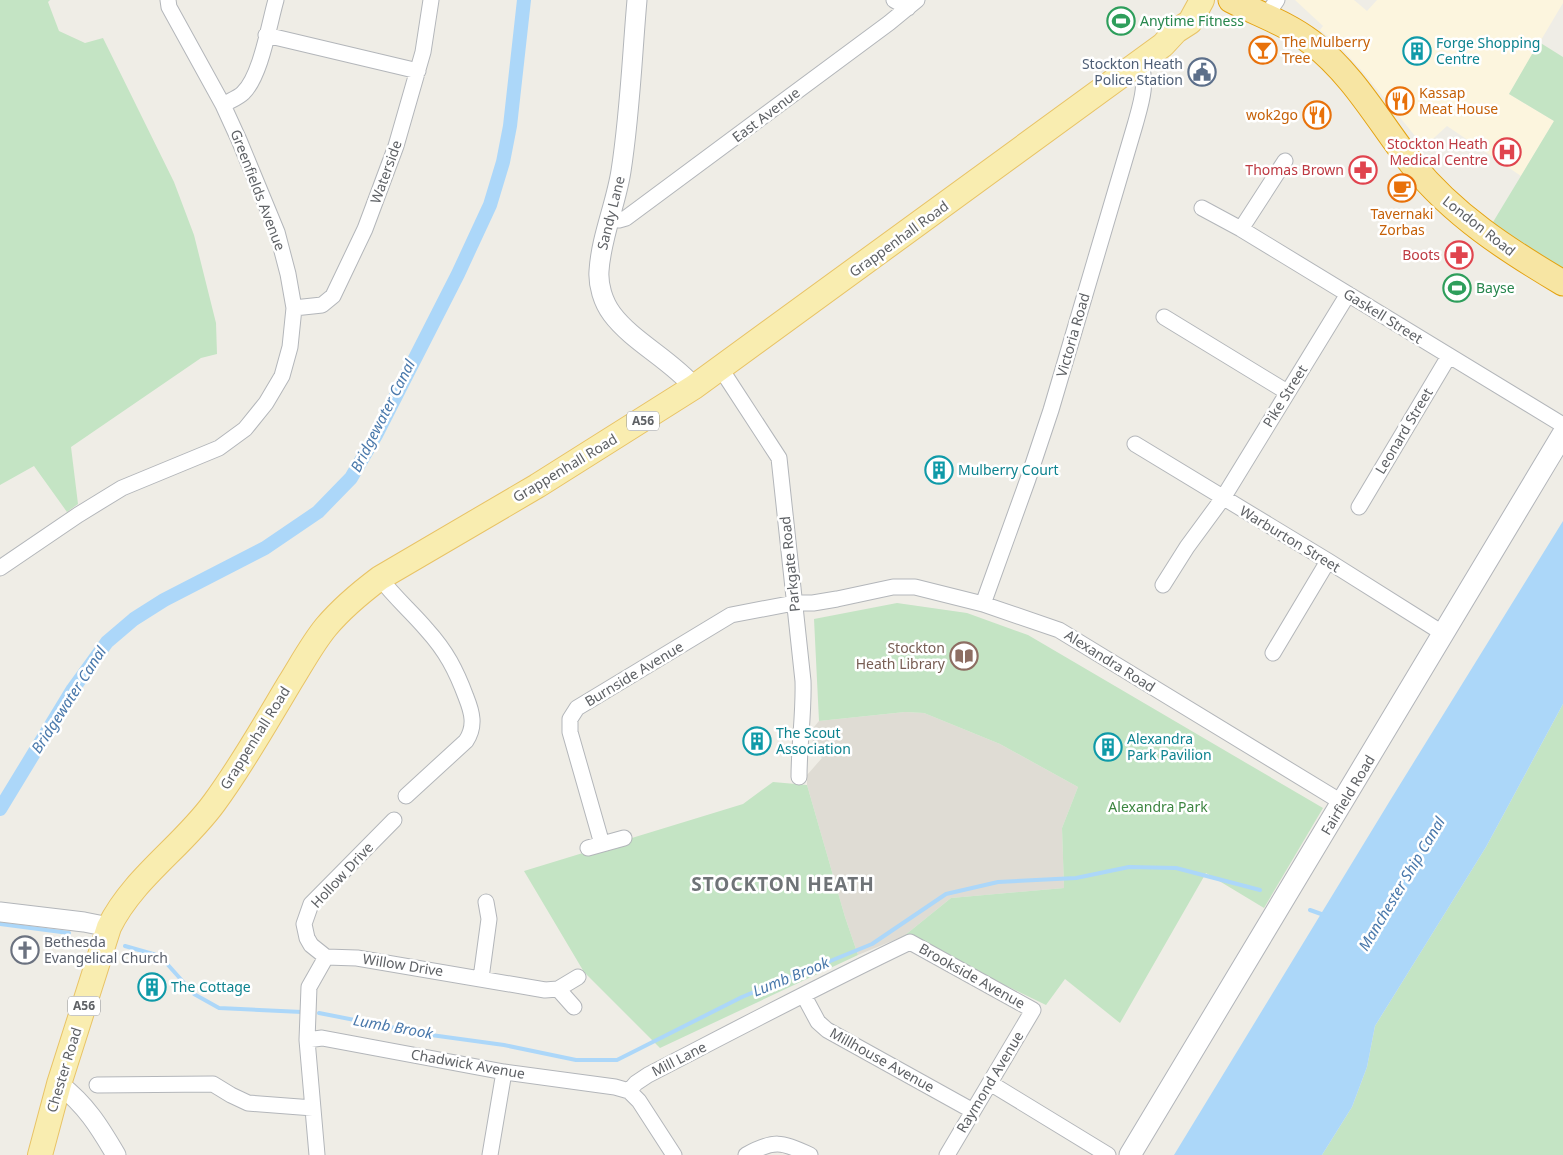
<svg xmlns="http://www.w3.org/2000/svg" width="1563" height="1155" viewBox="0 0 1563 1155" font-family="'Noto Sans',sans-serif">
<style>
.commercial{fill:#fcf5de}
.education{fill:#dfdcd4}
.green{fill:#c4e4c4}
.water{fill:#acd7f9}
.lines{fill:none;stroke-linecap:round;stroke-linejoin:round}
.stream{stroke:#acd7f9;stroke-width:4}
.canal{stroke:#acd7f9;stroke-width:14}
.minor-casing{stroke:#b3b6ba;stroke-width:17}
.tertiary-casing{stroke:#b3b6ba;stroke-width:21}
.secondary-casing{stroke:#b2b5ba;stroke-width:23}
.primary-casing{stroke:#e8c366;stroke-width:26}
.trunk-casing{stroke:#e4a211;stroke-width:27}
.minor{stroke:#fff;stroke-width:15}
.tertiary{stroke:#fff;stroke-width:19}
.secondary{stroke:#fff;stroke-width:21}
.primary{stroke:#f9edb0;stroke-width:24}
.trunk{stroke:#f7e5a3;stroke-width:25}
.labels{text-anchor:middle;stroke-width:5;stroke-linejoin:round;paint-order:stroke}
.shield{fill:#fff;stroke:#8e9093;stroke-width:1}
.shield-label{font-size:12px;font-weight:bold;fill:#5e6165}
.leisure-label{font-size:14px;fill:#27864d;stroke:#fff;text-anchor:start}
.food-label{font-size:14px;fill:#c56008;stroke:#fff;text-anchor:start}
.culture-label{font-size:14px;fill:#0d838f;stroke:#fff;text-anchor:start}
.service-label{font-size:14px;fill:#4e5e75;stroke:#fff;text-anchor:end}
.street-label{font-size:14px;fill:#5e6165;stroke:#fff}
.health-label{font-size:14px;fill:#be3a42;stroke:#fff;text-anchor:end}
.education-label{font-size:14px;fill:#785e54;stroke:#fff;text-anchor:end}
.park-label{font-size:14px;fill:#3c8540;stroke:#fff}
.worship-label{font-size:14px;fill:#5b616d;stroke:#fff;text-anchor:start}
.water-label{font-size:15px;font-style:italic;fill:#4978ab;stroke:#fff}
.district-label{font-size:19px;font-weight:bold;letter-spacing:1px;fill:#6f7377;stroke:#fff}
</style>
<rect width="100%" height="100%" fill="#efede6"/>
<path class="commercial" d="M1295,0H1354L1367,11L1377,0H1563V3L1509,94L1554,121L1521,176L1447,126L1424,147L1363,72L1339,46L1320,30L1323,26Z"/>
<path class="education" d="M905,712L924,713L1000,744L1078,787L1062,828L1064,888L951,898L904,936L858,955L845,917L807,785V775L822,758L812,748L814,727L819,721Z"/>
<path class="green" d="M0,0H50L48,2L59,31L85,43L103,38L174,182L194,235L216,323L217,354L201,358L71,447L78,504L67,512L34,466L0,485Z
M1539,42L1563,57V278L1487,232L1554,121L1509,94Z
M897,603L967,613L1028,635L1323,808L1264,908L1206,873L1120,1023L1065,979L1046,1005L904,936L951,898L1064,888L1062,828L1078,787L1000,744L924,713L905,712L819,721L814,619Z
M1563,704V1155H1322L1352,1107L1367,1067L1375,1026L1486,847Z
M773,782L807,785L845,917L858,955L660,1048L584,972L524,871L743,804Z"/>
<path class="water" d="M1563,521V704L1486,847L1375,1026L1367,1067L1352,1107L1322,1155H1174L1391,799Z"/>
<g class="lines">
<path class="stream" d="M1310,910L1324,915
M0,924L69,933
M125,946L160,956L194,994L219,1008L302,1012
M319,1013L431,1035L504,1045L576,1060H617L742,997L872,944L946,894L998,882L1076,878L1129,867L1176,868L1260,890"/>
<path class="canal" d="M0,809L73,689L107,642L134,619L164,600L265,548L318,512L351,478L376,435L458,274L490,205L503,162L510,126L524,0"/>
<g class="minor-casing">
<path id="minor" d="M894,0L908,8
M1266,16L1277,0
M266,35L418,71
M223,105C229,101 238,98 243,93C261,76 269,24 276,0
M1202,208L1241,229L1563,425
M610,219L619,220L626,218L889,23L917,0
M1241,229L1285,161
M294,308L322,305L333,296L365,229L396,146L423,52L431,0
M1164,317L1287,392
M721,369L779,458L803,681C804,713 799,745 799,777
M1135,444L1328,561L1444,634
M1359,507L1449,356
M0,568L78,515L122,488L219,448L245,429L266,403L282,376L290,347L294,308L288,274L277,232L239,140L223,105L169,7L168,0
M380,578C394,597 412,612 427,630C446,651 456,670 466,697C472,712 476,726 466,741L406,796
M1163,585L1187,547L1223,498L1348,294
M983,604L1028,479L1051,410L1135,125C1141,103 1148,84 1140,62
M1273,653L1328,561
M602,844L570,732V719L577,708L731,615L794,603H813L837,599L893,587H915L983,604L1059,630L1343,803
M588,848L624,838
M326,957L357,958L545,990L558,989
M326,957L311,945L307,938L304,924L311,904L394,820
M481,978L489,919L486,902
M804,996L818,1022L827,1030L973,1111
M574,1007L558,989L578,977
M307,1040L322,1038L504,1072L615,1087L629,1091
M990,1083L1108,1155
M97,1085L213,1084L231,1095L248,1103L313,1108
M317,1155L307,1040L309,987L326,957
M490,1155L504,1072
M674,1155L639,1101L629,1091L636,1083L648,1075C735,1030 822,984 910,942L1033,1010L947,1155
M746,1155C773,1140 782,1141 810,1155"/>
</g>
<g class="tertiary-casing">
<path id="tertiary" d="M637,0C632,57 630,114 621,171C616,204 601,237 599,271C598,285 603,302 612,314C632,341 671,360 694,387
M0,912L84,922L109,927
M59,1084C86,1105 99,1126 116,1155"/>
</g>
<g class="secondary-casing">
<path id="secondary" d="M1130,1155L1563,434"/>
</g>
<g class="primary-casing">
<path id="primary" d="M40,1155L59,1084L109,927C133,878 182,847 214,803C242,765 265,724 289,684C301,665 312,644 326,627C342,608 360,593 380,578L537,486L694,387L1163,45L1176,31L1190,22L1202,0"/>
</g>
<g class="trunk-casing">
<path id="trunk" d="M1231,0C1258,14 1286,23 1311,42C1354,75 1379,122 1412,164C1453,215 1507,250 1563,283"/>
</g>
<use href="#minor" class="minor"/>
<use href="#tertiary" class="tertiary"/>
<use href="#secondary" class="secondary"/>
<use href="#primary" class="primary"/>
<use href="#trunk" class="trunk"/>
</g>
<defs>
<g id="stadium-ring" transform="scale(1.4375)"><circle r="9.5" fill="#fff" stroke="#2e9e5b" stroke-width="1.5"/><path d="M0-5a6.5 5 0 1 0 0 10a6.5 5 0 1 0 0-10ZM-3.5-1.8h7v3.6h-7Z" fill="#2e9e5b"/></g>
<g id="bar-ring" transform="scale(1.4375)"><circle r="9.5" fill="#fff" stroke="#e8710a" stroke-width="1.5"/><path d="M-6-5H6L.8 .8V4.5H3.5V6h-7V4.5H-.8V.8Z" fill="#e8710a"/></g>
<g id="building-ring" transform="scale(1.4375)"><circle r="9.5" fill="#fff" stroke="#0f9aa8" stroke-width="1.5"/><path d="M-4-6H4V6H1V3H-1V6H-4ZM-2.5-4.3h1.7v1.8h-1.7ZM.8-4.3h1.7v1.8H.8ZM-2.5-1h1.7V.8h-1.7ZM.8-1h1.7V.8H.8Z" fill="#0f9aa8"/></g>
<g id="civic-ring" transform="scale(1.4375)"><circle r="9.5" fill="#fff" stroke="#5c6f8a" stroke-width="1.5"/><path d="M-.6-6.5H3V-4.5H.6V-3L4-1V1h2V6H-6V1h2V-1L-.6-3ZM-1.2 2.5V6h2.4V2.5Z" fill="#5c6f8a"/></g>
<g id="restaurant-ring" transform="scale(1.4375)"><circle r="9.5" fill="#fff" stroke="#e8710a" stroke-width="1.5"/><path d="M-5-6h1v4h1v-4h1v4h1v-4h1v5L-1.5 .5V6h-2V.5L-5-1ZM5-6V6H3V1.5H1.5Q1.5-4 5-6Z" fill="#e8710a"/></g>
<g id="hospital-ring" transform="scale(1.4375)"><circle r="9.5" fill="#fff" stroke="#e0444e" stroke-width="1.5"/><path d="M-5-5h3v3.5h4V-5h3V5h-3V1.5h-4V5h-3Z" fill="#e0444e"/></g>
<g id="pharmacy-ring" transform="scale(1.4375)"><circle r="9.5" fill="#fff" stroke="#e0444e" stroke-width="1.5"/><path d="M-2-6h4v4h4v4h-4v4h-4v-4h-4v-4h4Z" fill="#e0444e"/></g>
<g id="cafe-ring" transform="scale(1.4375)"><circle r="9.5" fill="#fff" stroke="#e8710a" stroke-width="1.5"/><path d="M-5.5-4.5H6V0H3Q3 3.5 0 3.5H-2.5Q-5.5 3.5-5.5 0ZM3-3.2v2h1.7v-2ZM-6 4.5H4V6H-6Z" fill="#e8710a"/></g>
<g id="library-ring" transform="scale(1.4375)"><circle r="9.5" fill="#fff" stroke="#8d6e63" stroke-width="1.5"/><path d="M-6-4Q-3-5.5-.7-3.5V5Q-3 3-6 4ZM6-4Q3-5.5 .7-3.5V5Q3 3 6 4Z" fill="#8d6e63"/></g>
<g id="church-ring" transform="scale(1.4375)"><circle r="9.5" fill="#fff" stroke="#6b7280" stroke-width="1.5"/><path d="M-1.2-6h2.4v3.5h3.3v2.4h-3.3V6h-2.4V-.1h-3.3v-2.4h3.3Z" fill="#6b7280"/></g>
</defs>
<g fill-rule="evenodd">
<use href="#stadium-ring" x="1121" y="21"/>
<use href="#bar-ring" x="1263" y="50"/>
<use href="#building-ring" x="1417" y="51"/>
<use href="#civic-ring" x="1202" y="72"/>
<use href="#restaurant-ring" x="1400" y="101"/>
<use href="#restaurant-ring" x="1317" y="115"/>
<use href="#hospital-ring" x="1507" y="152"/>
<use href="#pharmacy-ring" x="1363" y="170"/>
<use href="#cafe-ring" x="1402" y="188"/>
<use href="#pharmacy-ring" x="1459" y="255"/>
<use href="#stadium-ring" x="1457" y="288"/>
<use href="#building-ring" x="939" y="470"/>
<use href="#library-ring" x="964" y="656"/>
<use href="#building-ring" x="757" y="741"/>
<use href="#building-ring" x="1108" y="747"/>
<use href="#church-ring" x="25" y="950"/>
<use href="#building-ring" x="152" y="987"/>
</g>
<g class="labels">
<g class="shield">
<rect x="627" y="411.5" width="32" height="19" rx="4"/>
<rect x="68" y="996.5" width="32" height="19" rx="4"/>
</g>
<g class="shield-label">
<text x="643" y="425">A56</text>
<text x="84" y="1010">A56</text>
</g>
<g class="leisure-label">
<text x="1140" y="26">Anytime Fitness</text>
<text x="1476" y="293">Bayse</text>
</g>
<g class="food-label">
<text x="1282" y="47">The Mulberry<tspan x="1282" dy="16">Tree</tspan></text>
<text x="1419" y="98">Kassap<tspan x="1419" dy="16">Meat House</tspan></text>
<text x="1298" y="120" text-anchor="end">wok2go</text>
<text x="1402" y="219" text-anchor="middle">Tavernaki<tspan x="1402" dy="16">Zorbas</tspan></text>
</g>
<g class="culture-label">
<text x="1436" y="48">Forge Shopping<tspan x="1436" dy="16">Centre</tspan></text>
<text x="958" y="475">Mulberry Court</text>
<text x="776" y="738">The Scout<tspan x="776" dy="16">Association</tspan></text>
<text x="1127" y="744">Alexandra<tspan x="1127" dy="16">Park Pavilion</tspan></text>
<text x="171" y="992">The Cottage</text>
</g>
<g class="service-label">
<text x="1183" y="69">Stockton Heath<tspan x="1183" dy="16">Police Station</tspan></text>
</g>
<g class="street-label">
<text transform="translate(766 115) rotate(-37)" y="5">East Avenue</text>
<text transform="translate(386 172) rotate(-70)" y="5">Waterside</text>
<text transform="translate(258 190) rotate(69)" y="5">Greenfields Avenue</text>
<text transform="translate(611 213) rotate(-76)" y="5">Sandy Lane</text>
<text transform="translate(1479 226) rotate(38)" y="5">London Road</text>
<text transform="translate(899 239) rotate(-36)" y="5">Grappenhall Road</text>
<text transform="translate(1383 316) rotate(32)" y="5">Gaskell Street</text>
<text transform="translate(1073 335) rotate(-74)" y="5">Victoria Road</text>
<text transform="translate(1285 396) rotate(-58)" y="5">Pike Street</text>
<text transform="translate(1404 431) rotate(-59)" y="5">Leonard Street</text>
<text transform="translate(565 468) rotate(-31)" y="5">Grappenhall Road</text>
<text transform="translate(1290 539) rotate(31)" y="5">Warburton Street</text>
<text transform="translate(790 564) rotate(-96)" y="5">Parkgate Road</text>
<text transform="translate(1110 661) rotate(32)" y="5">Alexandra Road</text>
<text transform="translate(634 674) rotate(-31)" y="5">Burnside Avenue</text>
<text transform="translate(255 738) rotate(-58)" y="5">Grappenhall Road</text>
<text transform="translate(1348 795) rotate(-59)" y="5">Fairfield Road</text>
<text transform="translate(342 875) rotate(-47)" y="5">Hollow Drive</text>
<text transform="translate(403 965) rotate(9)" y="5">Willow Drive</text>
<text transform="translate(972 976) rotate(29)" y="5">Brookside Avenue</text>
<text transform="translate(679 1059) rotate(-27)" y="5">Mill Lane</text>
<text transform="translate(882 1060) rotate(29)" y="5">Millhouse Avenue</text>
<text transform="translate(468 1064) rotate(10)" y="5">Chadwick Avenue</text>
<text transform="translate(64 1070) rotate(-73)" y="5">Chester Road</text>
<text transform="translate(990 1082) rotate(-59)" y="5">Raymond Avenue</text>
</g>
<g class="health-label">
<text x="1488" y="149">Stockton Heath<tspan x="1488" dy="16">Medical Centre</tspan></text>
<text x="1344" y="175">Thomas Brown</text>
<text x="1440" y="260">Boots</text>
</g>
<g class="education-label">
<text x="945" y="653">Stockton<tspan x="945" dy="16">Heath Library</tspan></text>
</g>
<g class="park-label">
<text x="1158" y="812">Alexandra Park</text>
</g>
<g class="worship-label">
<text x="44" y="947">Bethesda<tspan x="44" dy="16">Evangelical Church</tspan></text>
</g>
<g class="water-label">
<text transform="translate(383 416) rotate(-63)" y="5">Bridgewater Canal</text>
<text transform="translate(69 700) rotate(-57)" y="5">Bridgewater Canal</text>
<text transform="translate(1402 884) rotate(-59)" y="5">Manchester Ship Canal</text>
<text transform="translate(791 977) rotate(-22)" y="5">Lumb Brook</text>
<text transform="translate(393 1027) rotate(10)" y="5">Lumb Brook</text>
</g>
<g class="district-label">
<text x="783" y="891">STOCKTON HEATH</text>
</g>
</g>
</svg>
